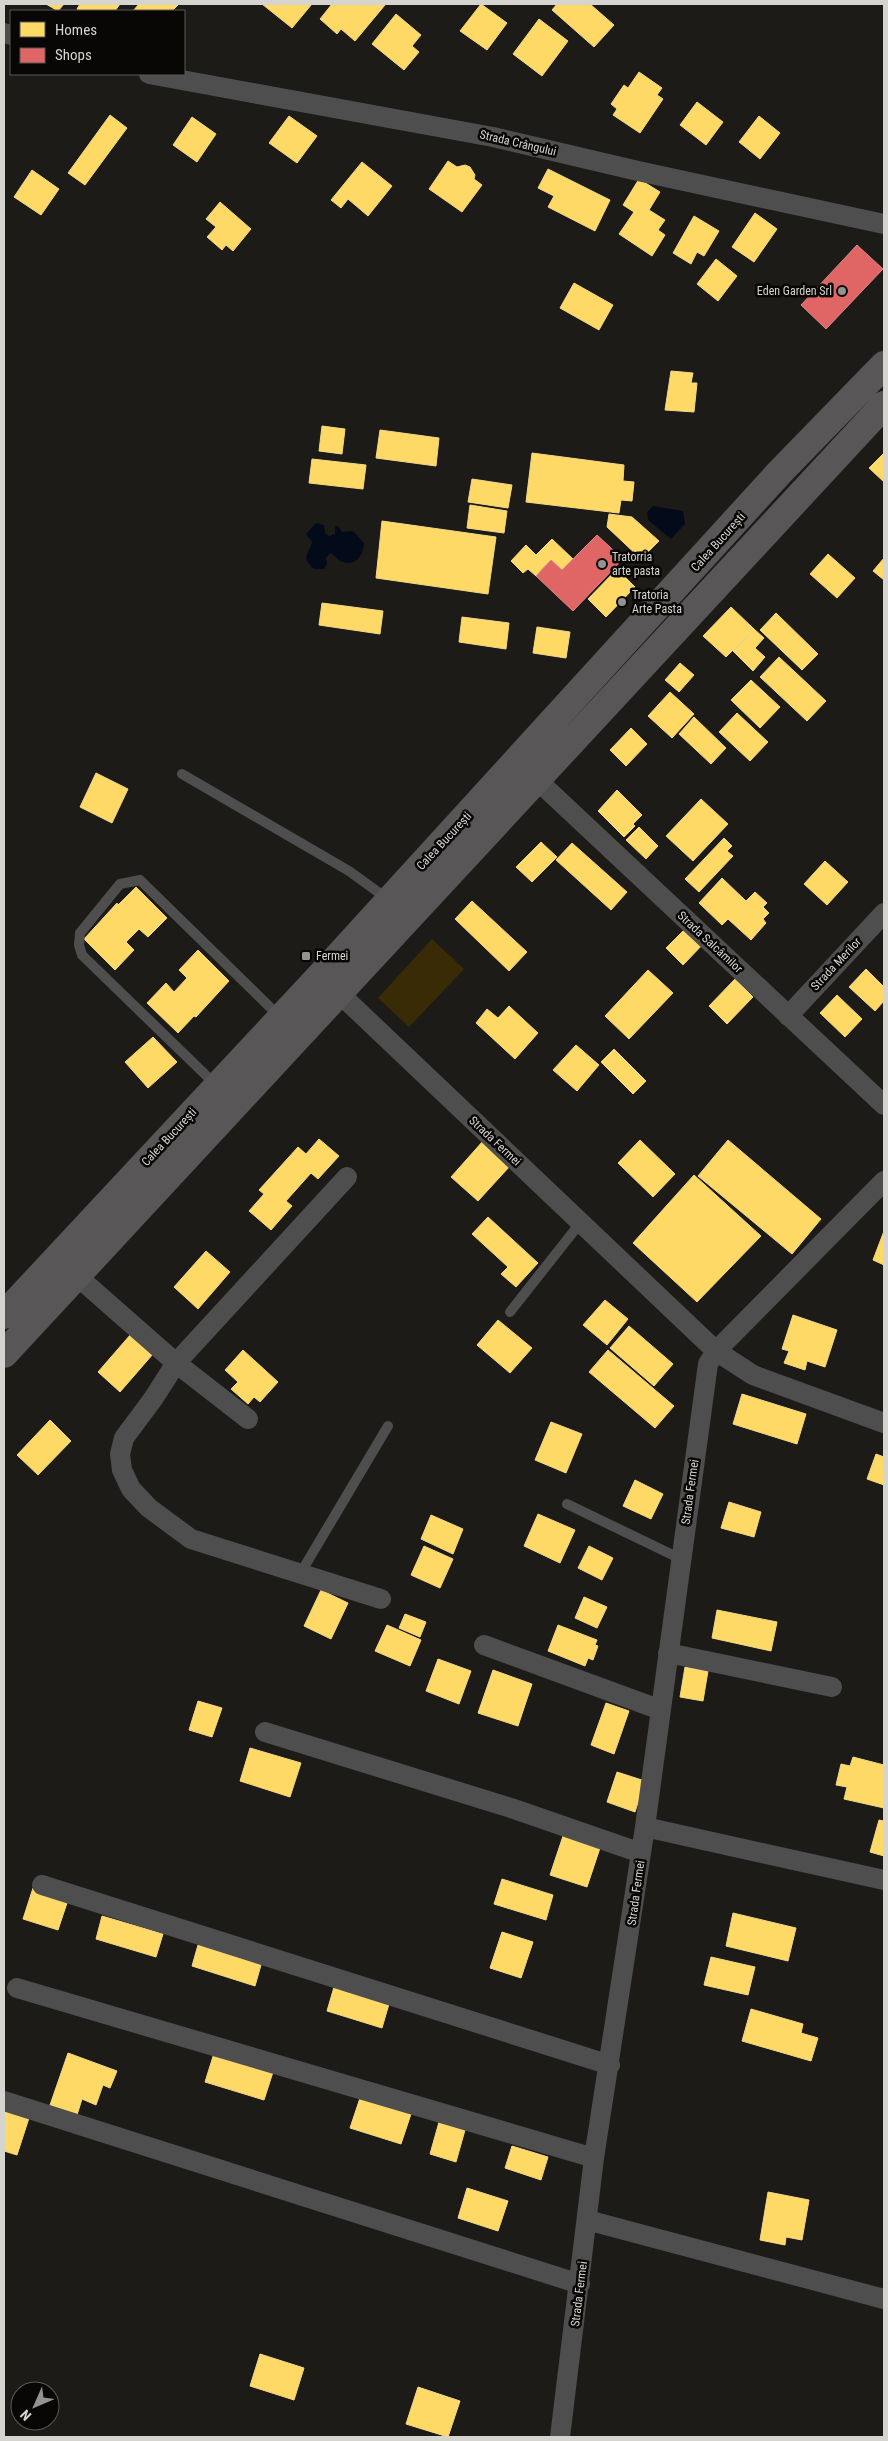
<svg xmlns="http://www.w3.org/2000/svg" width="888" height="2441" viewBox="0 0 888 2441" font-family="'Roboto Condensed',sans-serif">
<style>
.grass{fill:#382b05}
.water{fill:#030a19}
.homes{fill:#ffd966;stroke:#f3d886}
.shops{fill:#e06666;stroke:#dd8786}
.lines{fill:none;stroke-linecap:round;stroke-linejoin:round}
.service{stroke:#4f4e4e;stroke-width:10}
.minor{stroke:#4f4e4e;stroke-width:20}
.trunk{stroke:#585656;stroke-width:28}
.poi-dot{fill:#95938f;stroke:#080705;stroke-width:2}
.labels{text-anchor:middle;stroke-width:5;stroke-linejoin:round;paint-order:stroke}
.street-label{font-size:12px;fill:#d6d4cf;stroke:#080705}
.poi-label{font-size:12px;fill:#d6d4cf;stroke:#080705;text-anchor:start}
</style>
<rect width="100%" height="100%" fill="#1d1b18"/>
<path class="grass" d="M432,939L464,969L409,1027L378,998Z"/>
<path class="water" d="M653,506L683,511L685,524L671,539L648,520L647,512Z
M316,523L324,525L325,533L329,536L335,534V527L338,526L342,532L353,531L364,543C364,554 356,567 343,562C338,561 335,555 330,553L326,558L327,564L324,569H314C300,556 309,555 312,542L306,534Z"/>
<path class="homes" d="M46,4H64L58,11Z
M80,4H120L115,11H80L77,9Z
M139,4H179L172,11H133Z
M262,4H312L292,28Z
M332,4L335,6L337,4L385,5L355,41L341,29L337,34L320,19Z
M481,4L507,23L487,50L460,31Z
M557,4H590L614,25L594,47L552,10Z
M396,14L421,35L412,46L419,52L404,70L372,44Z
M539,19L568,41L542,76L513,54Z
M639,72L662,88L657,95L663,99L640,133L613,115L617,109L611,104L624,85L628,88Z
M697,102L723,122L706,145L680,125Z
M110,115L127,128L85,185L68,173Z
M289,116L317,136L297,163L269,143Z
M759,116L780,133L760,159L739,142Z
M192,117L216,134L197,162L173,145Z
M448,161L457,167L465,165L470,167L475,175L474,179L482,185L462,212L429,189Z
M362,162L392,186L368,216L348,199L341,208L331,200Z
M548,169L610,200L595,231L548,207L554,196L538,188Z
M32,170L59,189L41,215L14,197Z
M639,179L660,192L649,210L665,220L658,230L665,235L652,256L619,234L634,212L623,205Z
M220,202L251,229L233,251L226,245L222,250L207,237L216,227L206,219Z
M755,213L777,229L754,262L732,247Z
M694,216L719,231L704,256L697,252L691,264L673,253Z
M716,259L737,276L718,301L697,284Z
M574,283L613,305L599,330L560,308Z
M671,371L693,373L691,383H697L694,412L665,410Z
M322,426L345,429L342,454L319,451Z
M380,430L439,438L436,466L376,458Z
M532,453L624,465L623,481L634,482L632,501L621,500L619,513L526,502Z
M884,453V482L869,468Z
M312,459L366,465L363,489L309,483Z
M472,479L512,485L508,508L468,502Z
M470,505L507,511L504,533L467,528Z
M609,514L632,517L659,541L641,559L607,527Z
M382,521L496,537L488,594L376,578Z
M552,539L573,559L562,570L551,560L536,576L528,569L523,573L511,561L526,545L536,555Z
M828,554L855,578L837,598L810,574Z
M884,558V580L873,571Z
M617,569L635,587L606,617L588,599Z
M322,603L383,611L380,634L319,625Z
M731,607L754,629L726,657L703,636Z
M776,613L818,654L802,670L760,630Z
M462,617L509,623L506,649L459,642Z
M537,627L570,632L566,658L533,653Z
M754,629L764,638L755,648L765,657L753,671L733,651Z
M779,657L826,701L807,721L760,677Z
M680,663L694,675L679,692L665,680Z
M751,680L780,707L760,728L731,700Z
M670,692L694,714L672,738L648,716Z
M737,713L768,742L750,761L719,732Z
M694,717L726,748L711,764L679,734Z
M631,728L647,744L626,766L610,750Z
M96,773L128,789L112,823L80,807Z
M617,790L642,815L633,824L635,826L624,837L598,811Z
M701,799L728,824L693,861L666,836Z
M639,827L658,846L646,859L626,840Z
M724,838L732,846L727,851L733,856L699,892L685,879Z
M541,842L557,857L532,882L516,867Z
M572,843L627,892L611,910L556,860Z
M825,861L848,882L827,905L804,884Z
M722,878L746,901L755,892L767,903L763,907L769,913L763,919L766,923L751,940L728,919L722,925L699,903Z
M136,887L167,918L148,937L139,929L126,942L134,950L115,970L84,939L117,903L118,905Z
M472,901L527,952L509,971L455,919Z
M689,925L706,941L683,965L666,948Z
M198,950L229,981L196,1017L194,1016L178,1033L147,1003L166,983L174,992L187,978L179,970Z
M866,969L884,987V1001L875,1011L849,987Z
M648,970L673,993L629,1039L605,1016Z
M735,979L753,997L727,1024L709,1006Z
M837,995L862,1019L845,1037L820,1013Z
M509,1006L538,1033L515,1059L476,1023L487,1009L498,1018Z
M153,1037L177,1062L148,1088L125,1062Z
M576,1045L599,1065L577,1091L553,1070Z
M614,1049L646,1081L633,1094L601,1062Z
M319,1139L339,1156L318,1179L311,1173L286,1201L292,1206L271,1230L249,1211L264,1194L259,1190L298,1147L306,1154Z
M640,1140L675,1174L653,1197L618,1163Z
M728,1140L821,1219L792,1254L698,1176Z
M483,1141L510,1166L478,1201L451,1177Z
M694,1175L761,1236L697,1302L633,1243Z
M488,1217L538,1263L516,1287L501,1274L508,1267L472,1234Z
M884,1231V1265L873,1260Z
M206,1251L230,1272L198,1309L174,1287Z
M605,1300L628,1319L607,1345L583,1325Z
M793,1315L837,1330L825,1367L807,1361L805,1370L784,1363L789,1351L782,1349Z
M498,1320L532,1348L510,1373L477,1345Z
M629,1326L673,1364L654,1386L610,1348Z
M131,1334L153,1354L120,1392L98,1372Z
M243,1350L278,1382L260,1402L254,1397L248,1404L231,1389L238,1382L225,1370Z
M608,1350L674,1406L655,1428L589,1372Z
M742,1394L806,1414L797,1444L733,1424Z
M50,1420L71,1441L38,1475L17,1455Z
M551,1422L582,1434L566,1473L535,1460Z
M876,1454L884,1457V1485L867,1479Z
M635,1480L663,1494L651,1519L623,1506Z
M729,1502L761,1512L754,1537L721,1528Z
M538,1514L575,1530L560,1563L524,1546Z
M431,1515L463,1529L453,1554L421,1539Z
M424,1546L453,1559L440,1588L411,1575Z
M589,1546L613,1558L602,1580L578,1568Z
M321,1590L348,1603L331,1639L304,1626Z
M584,1597L607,1607L597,1628L575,1618Z
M717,1610L777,1622L771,1651L712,1638Z
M405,1614L426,1622L420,1637L399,1628Z
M387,1625L421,1640L410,1666L375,1651Z
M558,1625L597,1640L595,1645L598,1646L593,1660L588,1658L585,1666L548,1651Z
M438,1659L471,1671L459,1704L426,1691Z
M685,1667L708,1671L703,1701L680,1697Z
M493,1670L532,1684L518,1726L478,1713Z
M198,1701L222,1708L212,1737L189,1730Z
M606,1703L629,1711L614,1754L591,1745Z
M250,1748L301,1763L290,1797L240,1781Z
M853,1757L884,1765V1808L844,1799L847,1787L836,1785L841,1764L850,1766Z
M617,1772L645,1781L635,1812L607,1802Z
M879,1820L884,1821V1856L870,1852Z
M563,1836L600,1848L587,1887L550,1875Z
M502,1879L553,1895L546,1920L494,1904Z
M33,1888L68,1900L58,1930L23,1919Z
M733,1913L796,1928L788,1961L726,1946Z
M102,1916L163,1934L156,1957L96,1939Z
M502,1932L533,1942L521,1978L490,1968Z
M198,1945L261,1965L255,1986L192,1966Z
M711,1957L755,1967L748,1995L704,1985Z
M334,1987L389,2004L382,2028L327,2011Z
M751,2009L803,2024L801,2033L818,2038L811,2061L742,2041Z
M215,2050L274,2069L264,2100L205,2082Z
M68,2053L117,2071L110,2088L103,2085L96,2105L82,2099L77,2115L50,2105Z
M361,2095L412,2111L401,2144L350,2128Z
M4,2110L29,2118L17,2155L4,2151Z
M439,2122L465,2130L456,2162L430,2154Z
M512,2146L548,2157L541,2180L505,2168Z
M467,2188L508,2201L498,2231L458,2218Z
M768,2192L809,2200L802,2240L786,2237L785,2245L760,2240Z
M260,2354L304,2368L294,2400L250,2386Z
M418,2387L460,2401L448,2437L406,2424Z"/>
<path class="shops" d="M857,245L883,269L826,329L801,305Z
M597,535L623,559L573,611L536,576L551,560L562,570Z"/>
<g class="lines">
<path class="service" d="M182,774L349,871L389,900
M216,1085L82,955L79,945L80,933L120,884L140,880L281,1018
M510,1312L581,1222
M567,1504L681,1559
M300,1574L388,1426"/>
<path class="minor" d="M4,33L11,35
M149,74L493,137L638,171L884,224
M536,779L884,1105
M340,994L716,1351L753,1375L884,1423
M788,1016L884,913
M347,1177L176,1363L153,1399L124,1438L120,1454L122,1470L131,1489L149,1508L191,1539L381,1599
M77,1276L176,1363L248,1419
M484,1645L661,1710
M668,1653L832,1687
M265,1732L511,1808L641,1853
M645,1827L884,1880
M42,1885L610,2065
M17,1988L594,2158
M4,2101L580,2284
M587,2220L884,2299
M560,2437L594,2158L645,1827L708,1364L716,1351L884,1181"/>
<path class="trunk" d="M4,1315L322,974L779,473L884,365
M4,1354L884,405"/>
</g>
<g class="poi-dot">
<circle cx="842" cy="291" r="5"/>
<circle cx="602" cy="564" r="5"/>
<circle cx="622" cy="602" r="5"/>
<rect x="301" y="951" width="10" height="10" rx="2.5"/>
</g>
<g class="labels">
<g class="street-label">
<text transform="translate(518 143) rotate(13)" y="4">Strada Crângului</text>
<text transform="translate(718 542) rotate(-48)" y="4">Calea București</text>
<text transform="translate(444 841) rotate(-47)" y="4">Calea București</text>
<text transform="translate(710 942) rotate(43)" y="4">Strada Salcâmilor</text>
<text transform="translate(836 964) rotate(-47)" y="4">Strada Merilor</text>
<text transform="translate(169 1137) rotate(-47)" y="4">Calea București</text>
<text transform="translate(495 1141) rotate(43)" y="4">Strada Fermei</text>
<text transform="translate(690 1492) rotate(-82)" y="4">Strada Fermei</text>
<text transform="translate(636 1893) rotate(-82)" y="4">Strada Fermei</text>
<text transform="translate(579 2294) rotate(-83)" y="4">Strada Fermei</text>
</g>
<g class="poi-label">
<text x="832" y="295" text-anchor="end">Eden Garden Srl</text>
<text x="612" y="561">Tratorria<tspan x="612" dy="14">arte pasta</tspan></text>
<text x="632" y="599">Tratoria<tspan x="632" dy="14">Arte Pasta</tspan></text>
<text x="316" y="960">Fermei</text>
</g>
</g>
<rect width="888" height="2441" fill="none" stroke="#d6d4cf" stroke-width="10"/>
<rect x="10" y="10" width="175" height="65" fill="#080705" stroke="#5a5956"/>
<rect x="20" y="22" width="25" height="15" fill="#ffd966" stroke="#5a5956"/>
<text x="55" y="35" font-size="15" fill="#d6d4cf">Homes</text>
<rect x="20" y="48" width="25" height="15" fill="#e06666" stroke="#5a5956"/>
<text x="55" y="60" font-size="15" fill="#d6d4cf">Shops</text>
<g transform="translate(35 2406) rotate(225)"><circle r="24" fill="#080705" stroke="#5a5956"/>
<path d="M0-4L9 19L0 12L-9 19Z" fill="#95938f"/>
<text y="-8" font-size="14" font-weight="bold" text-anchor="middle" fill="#d6d4cf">N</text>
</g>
</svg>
